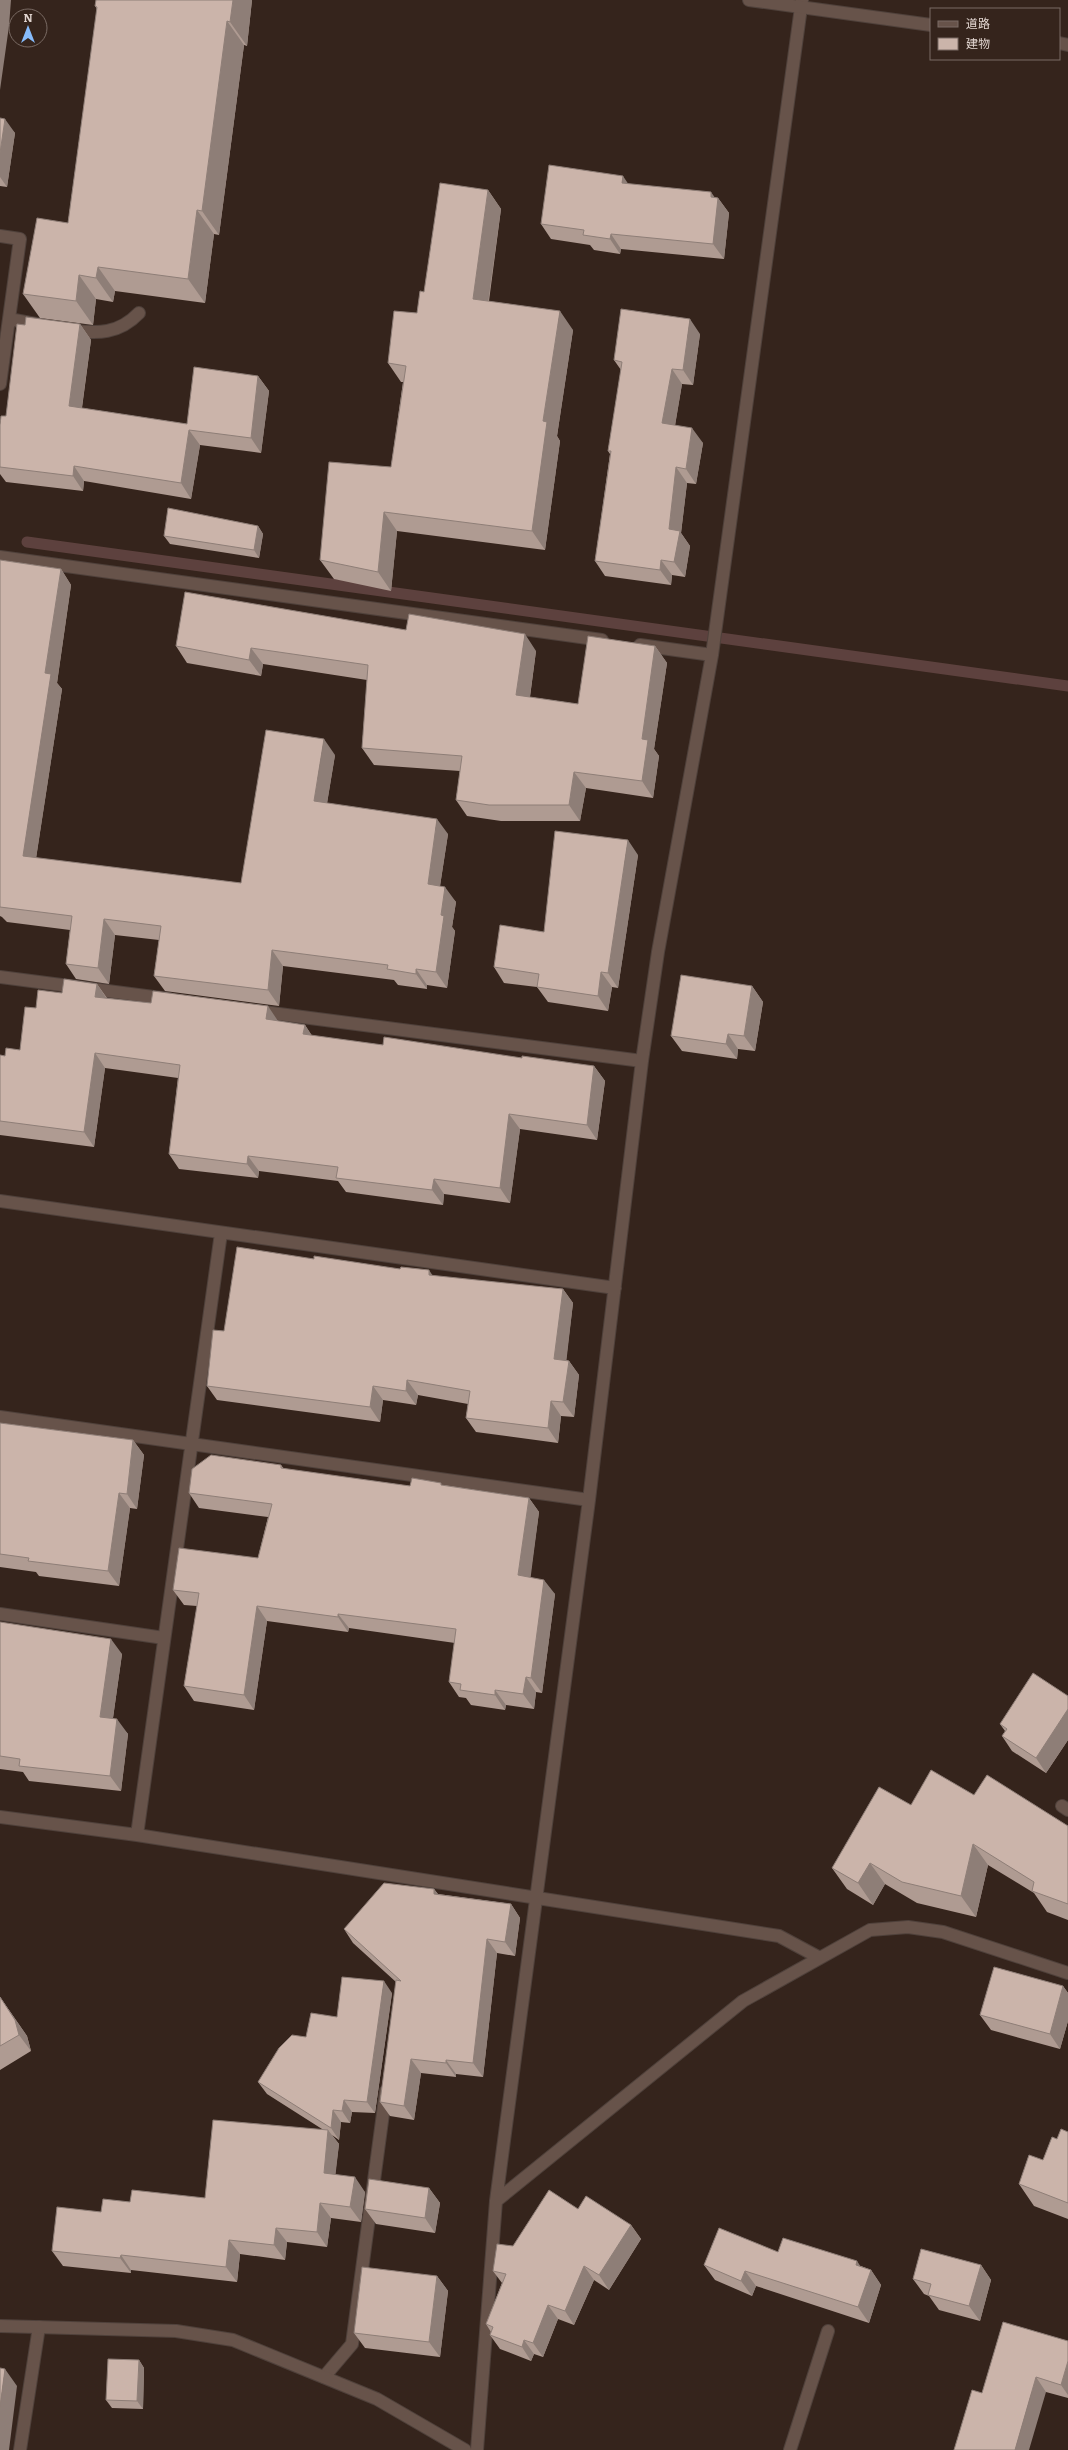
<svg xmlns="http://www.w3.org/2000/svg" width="1068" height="2450" viewBox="0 0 1068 2450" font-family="Literata,'Noto Sans JP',serif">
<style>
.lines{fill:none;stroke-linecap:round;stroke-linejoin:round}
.stream{stroke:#5d413e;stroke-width:11}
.service-casing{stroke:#4f413b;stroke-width:14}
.minor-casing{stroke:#4f413b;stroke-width:14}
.tertiary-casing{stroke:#4f413b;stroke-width:14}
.service{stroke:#67534a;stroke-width:12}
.minor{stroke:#67534a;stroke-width:12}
.tertiary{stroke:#67534a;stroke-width:12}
.wall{fill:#af9b92}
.shaded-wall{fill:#8e7e77}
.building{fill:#cbb4aa;stroke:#8e7e77}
</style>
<rect width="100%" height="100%" fill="#35241c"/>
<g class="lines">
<path class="stream" d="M27,542L1068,686"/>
<g class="service-casing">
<path id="service" d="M790,2450L828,2331"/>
</g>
<g class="minor-casing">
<path id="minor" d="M0,236L20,239L0,384
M9,319L41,325
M69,330C98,334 119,334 139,313
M0,557L602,640
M640,645L712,655
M0,977L169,999
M256,1011L642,1061
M0,1201L615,1288
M0,1417L589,1500
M0,1614L164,1638
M1062,1806L1068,1810
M0,1817L137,1835L779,1936L820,1958
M137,1835L221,1233
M496,2201L589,1500L642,1061L658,952L712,655L802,0
M324,2377L352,2344L386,2091
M20,2450L39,2327
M477,2450L496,2201L743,2001L870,1930L908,1927L943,1932L1068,1973"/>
</g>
<g class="tertiary-casing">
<path id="tertiary" d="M749,0L931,25
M1059,43L1068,45
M0,2326L176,2331L233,2340L377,2399L465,2450"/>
</g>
<use href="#service" class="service"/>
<use href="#minor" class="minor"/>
<use href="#tertiary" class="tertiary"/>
</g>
<path class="wall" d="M252,0L247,46L244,45L219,235L214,234L205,303L115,291L113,302L96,299L93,325L40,318L23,294L68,223L97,9L95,6Z
M0,118L15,133L7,187L0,186Z
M629,184L718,198L729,213L724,259L621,249L620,254L594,250L590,245L551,239L541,224Z
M488,190L501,209L489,301L573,330L557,436L560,441L545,550L397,531L391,591L334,579L320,560L391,467L403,382H401L388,363L417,313L424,292Z
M80,324L91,340L82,408L187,424L258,376L269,391L261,453L200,445L191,499L84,481L83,491L6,482L0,474V425L6,416L25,325Z
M700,334L693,385L682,384L675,425L703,443L696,484L687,483L681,533L690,546L685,577L672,575L671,585L605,576L595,561L610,454L608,451L621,370L614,360Z
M258,526L263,534L259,558L170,544L164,536Z
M0,560L61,569L71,585L57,683L62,689L36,858L241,883L335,755L327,803L448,834L440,886L456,902L452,927L455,931L447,988L427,985V989L398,985L394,980L283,966L279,1006L165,991L154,976L159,940L115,935L109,984L76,979L66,964L70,930L7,922L2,917L0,916Z
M406,630L536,651L530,697L578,704L655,646L667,663L654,749L659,756L653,798L586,788L580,821H501L467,816L456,800L460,771L374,765L362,748L367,680L263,664L261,676L187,663L176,646Z
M638,855L618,988L612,987L608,1011L548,1002L537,987L504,983L494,967L544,932Z
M97,984L107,998L278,1021L305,1025L312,1036L383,1045L522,1058L594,1066L605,1081L597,1140L520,1129L510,1203L444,1194L443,1205L346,1192L338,1181L259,1171L258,1178L179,1169L169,1154L178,1078L105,1068L94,1147L0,1135V1055L5,1056L20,1050L36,1008L62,993Z
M752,986L763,1002L755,1051L738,1049L737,1059L682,1051L671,1036Z
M314,1259L433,1276L563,1289L573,1303L566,1360L569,1361L579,1375L574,1417L561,1416L558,1443L476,1432L466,1418L468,1404L418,1395L416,1405L383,1400L380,1422L217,1400L207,1386L224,1331Z
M0,1423L133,1440L144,1455L137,1509L130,1508L119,1586L39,1576L36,1572L0,1567Z
M281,1465L284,1469L410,1486L443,1485L529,1498L539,1512L530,1577L555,1594L542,1693L536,1692L534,1709L506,1705L505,1710L471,1705L466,1698L459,1697L449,1682L455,1643L349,1628L348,1632L267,1621L254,1710L194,1701L184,1686L197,1606L184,1605L173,1590L258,1558L268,1517L199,1508L189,1493Z
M0,1622L122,1654L113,1718L128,1734L121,1791L29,1781L23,1772L0,1769Z
M1068,1696V1740L1046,1773L1012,1751L1002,1736L1005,1731L1000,1724Z
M974,1795L1068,1826V1920L1047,1912L1034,1893L988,1865L976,1917L917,1903L885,1884L873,1905L847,1889L832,1868L911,1805Z
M434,1889L438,1894L511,1904L520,1918L515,1956L497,1953L483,2077L456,2074V2077L421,2073L414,2120L390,2116L380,2102L396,1982L353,1943L344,1929Z
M1063,1986L1068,1993V2021L1060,2049L991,2030L980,2015Z
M392,1993L375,2113L352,2112L350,2123L341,2122L339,2140L332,2135L339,2144L335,2175L365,2192L361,2222L331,2218L327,2247L287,2242L285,2260L240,2254L237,2282L131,2270V2273L63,2266L52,2251L101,2212L130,2202L205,2198L322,2129L267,2094L258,2082L306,2037L337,2017Z
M0,1997L27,2036L31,2051L0,2070Z
M1068,2132V2219L1034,2206L1019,2184L1043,2160L1057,2139Z
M429,2188L440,2203L435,2233L376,2224L365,2209Z
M578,2209L631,2225L641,2239L609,2290L594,2280L574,2325L558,2319L543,2357L534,2354L531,2361L500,2349L490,2335L491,2332L486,2324L502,2283L493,2271L513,2246Z
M778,2252L861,2266L871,2270L881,2285L869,2323L756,2286L752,2296L715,2280L704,2265Z
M981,2265L991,2280L980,2321L939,2310L929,2296L924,2294L913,2279Z
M437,2276L448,2291L440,2357L365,2348L354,2333Z
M1068,2341V2398L1046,2392L982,2393Z
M139,2360L144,2368L143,2409L112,2408L106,2400Z"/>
<path class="shaded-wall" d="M0,0H11L9,26L0,90Z
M233,0H252L247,46L230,22Z
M227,21L244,45L219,235L202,211Z
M5,119L15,133L7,187L0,177V153Z
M623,176L633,191L622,183Z
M488,190L501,209L486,318L473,299Z
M711,192L718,202V198L729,213L724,259L713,244L711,197Z
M197,210L214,234L205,303L188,279Z
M611,234L621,249L620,254L610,239Z
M98,267L115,291L113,302L96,278Z
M79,275L96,299L93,325L76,301Z
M560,311L573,330L557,436L560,441L545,550L532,531L543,421Z
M690,319L700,334L693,385L683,370Z
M80,324L91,340L80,421L69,406Z
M672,369L682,384L673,438L662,423Z
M258,376L269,391L261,453L251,438Z
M692,428L703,443L696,484L686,469Z
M189,430L200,445L191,499L181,483Z
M74,466L84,481L83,491L73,476Z
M676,467L687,483L681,533L690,546L685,577L674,562L669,529Z
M384,512L397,531L391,591L378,572Z
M258,526L263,534L259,558L254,550Z
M661,560L672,575L671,585L660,570Z
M61,569L71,585L57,683L62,689L34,872L23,856L45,673Z
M525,634L536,651L528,711L516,695Z
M655,646L667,663L654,749L659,756L653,798L642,781V739Z
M251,648L263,664L261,676L249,660Z
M324,739L335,755L325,816L314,801Z
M574,772L586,788L580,821L569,805Z
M437,819L448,834L438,899L428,884Z
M628,840L638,855L618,988L608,973Z
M445,887L456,902L452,927L455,931L447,988L436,972L441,915Z
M104,919L115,935L109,984L98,968Z
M272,950L283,966L279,1006L268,990Z
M416,969L427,985V989L416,974Z
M601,972L612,987L608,1011L598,996Z
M97,984L107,999L95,997Z
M752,986L763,1002L755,1051L744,1036Z
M268,1006L278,1021L266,1019Z
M305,1025L315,1040L303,1034Z
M728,1034L738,1049L737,1059L726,1044Z
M95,1053L105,1068L94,1147L84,1132Z
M594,1066L605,1081L597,1140L587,1125Z
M509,1114L520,1129L510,1203L500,1188Z
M248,1156L259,1171L258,1178L247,1164Z
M434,1179L444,1194L443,1205L432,1190Z
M429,1270L439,1285L429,1275Z
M563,1289L573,1303L565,1373L554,1359Z
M569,1361L579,1375L574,1417L563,1402Z
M407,1380L418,1395L416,1405L406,1391Z
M373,1386L383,1400L380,1422L370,1407Z
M551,1401L561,1416L558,1443L548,1428Z
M133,1440L144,1455L137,1509L127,1494Z
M119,1493L130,1508L119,1586L108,1571Z
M529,1498L539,1512L529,1590L518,1575Z
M544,1580L555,1594L542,1693L531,1678Z
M257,1606L267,1621L254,1710L244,1695Z
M338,1614L349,1628L348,1632L338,1617Z
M111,1639L122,1654L111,1732L100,1717Z
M526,1677L536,1692L534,1709L523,1694Z
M495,1690L506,1705L505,1710L495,1695Z
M1068,1709V1740L1046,1773L1036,1758Z
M117,1719L128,1734L121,1791L110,1776Z
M973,1844L988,1865L976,1917L961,1896Z
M870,1863L885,1884L873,1905L858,1883Z
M434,1889L444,1903L434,1894Z
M511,1904L520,1918L515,1956L505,1942Z
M487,1939L497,1953L483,2077L473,2063Z
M384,1981L392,1993L375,2113L367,2102Z
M1063,1986L1068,1993V2021L1060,2049L1050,2034Z
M0,1997L27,2036L31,2051L19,2035Z
M411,2059L421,2073L414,2120L404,2106Z
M446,2060L456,2074V2077L446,2063Z
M344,2100L352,2112L350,2123L342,2111Z
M333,2110L341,2122L339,2140L331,2128Z
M328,2130L339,2144L334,2188L324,2173Z
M355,2177L365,2192L361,2222L350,2207Z
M429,2188L440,2203L435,2233L425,2218Z
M320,2203L331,2218L327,2247L317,2232Z
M631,2225L641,2239L609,2290L599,2275Z
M276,2228L287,2242L285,2260L274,2245Z
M229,2240L240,2254L237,2282L226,2267Z
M121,2255L131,2270V2273L120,2258Z
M857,2261L867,2276L856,2265Z
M981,2265L991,2280L980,2321L969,2306Z
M584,2266L594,2280L574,2325L565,2311Z
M871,2270L881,2285L869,2323L858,2307Z
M745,2271L756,2286L752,2296L741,2281Z
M437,2276L448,2291L440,2357L429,2342Z
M548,2305L558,2319L543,2357L533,2343Z
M524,2340L534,2354L531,2361L522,2347Z
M139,2360L144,2368L143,2409L137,2401Z
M1068,2361V2395L1061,2385Z
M5,2369L17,2386L9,2450H0V2407Z
M1036,2377L1046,2392L1029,2450H1015Z"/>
<path class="building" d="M96,0H233L230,22L227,21L202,211L197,210L188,279L98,267L96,278L79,275L76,301L23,294L37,218L68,223L97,7L95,6Z
M0,118L5,119L0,153Z
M549,165L623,176L622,183L711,192V197L718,198L713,244L611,234L610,239L583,235L584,230L541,224Z
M440,183L488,190L473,299L560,311L543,421L547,422L532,531L384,512L378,572L320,560L329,462L391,467L406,366L388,363L394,311L417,313L420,291L424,292Z
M621,309L690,319L683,370L672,369L662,423L692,428L686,469L676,467L669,529L680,531L674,562L661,560L660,570L595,561L611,451H608L622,362L614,360Z
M26,317L80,324L69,406L187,424L194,367L258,376L251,438L189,430L181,483L74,466L73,476L0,467V425L1,416H6L17,324L25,325Z
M168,508L258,526L254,550L164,536Z
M0,560L61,569L45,673L51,674L23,856L241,883L266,730L324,739L314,801L437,819L428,884L445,887L441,915L444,916L436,972L416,969V974L387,969L388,965L272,950L268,990L154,976L161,926L104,919L98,968L66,964L72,916L0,907Z
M185,592L406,630L409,614L525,634L516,695L578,704L588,636L655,646L642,739L648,740L642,781L574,772L569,805H489L456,800L462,756L362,748L368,665L251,648L249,660L176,646Z
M555,831L628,840L608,973L601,972L598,996L537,987L539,974L494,967L500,925L544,932Z
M681,975L752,986L744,1036L728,1034L726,1044L671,1036Z
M64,979L97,984L95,997L151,1003L153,991L268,1006L266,1019L305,1025L303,1034L383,1045L384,1037L522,1058V1056L594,1066L587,1125L509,1114L500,1188L434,1179L432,1190L336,1178L338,1167L248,1156L247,1164L169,1154L180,1065L95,1053L84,1132L0,1121V1055L5,1056L6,1048L20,1050L25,1007L36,1008L38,990L62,993Z
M237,1247L314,1259V1256L400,1269L401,1267L429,1270V1275L563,1289L554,1359L569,1361L563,1402L551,1401L548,1428L466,1418L470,1391L407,1380L406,1391L373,1386L370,1407L207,1386L213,1330L224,1331Z
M0,1423L133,1440L127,1494L119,1493L108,1571L28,1561L29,1558L0,1554Z
M211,1455L281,1465V1468L410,1486L412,1478L441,1483V1485L529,1498L518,1575L544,1580L531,1678L526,1677L523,1694L495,1690V1695L460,1690L461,1684L449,1682L456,1629L338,1614V1617L257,1606L244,1695L184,1686L199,1593L173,1590L179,1548L258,1558L272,1504L189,1493L192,1469Z
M0,1622L111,1639L100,1717L117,1719L110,1776L19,1766L20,1759L0,1756Z
M1033,1673L1068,1696V1709L1036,1758L1002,1736L1007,1729L1000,1724Z
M931,1770L974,1795L987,1775L1068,1826V1904L1032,1891L1034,1882L973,1844L961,1896L902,1882L870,1863L858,1883L832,1868L879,1787L911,1805Z
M384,1883L434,1889V1894L511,1904L505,1942L487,1939L473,2063L446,2060V2063L411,2059L404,2106L380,2102L396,1980L401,1981L344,1929Z
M994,1967L1063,1986L1050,2034L980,2015Z
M342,1977L384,1981L367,2102L344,2100L342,2111L333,2110L331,2128L258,2082L279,2048L292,2035L306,2037L311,2013L337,2017Z
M0,1997L15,2020L19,2035L0,2046Z
M213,2120L328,2130L324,2173L355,2177L350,2207L320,2203L317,2232L276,2228L274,2245L229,2240L226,2267L121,2255L120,2258L52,2251L57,2207L101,2212L103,2199L130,2202L132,2190L205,2198Z
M1061,2129L1068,2132V2203L1019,2184L1029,2155L1043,2160L1052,2137L1057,2139Z
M369,2179L429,2188L425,2218L365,2209Z
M549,2190L578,2209L586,2196L631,2225L599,2275L584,2266L565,2311L548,2305L533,2343L524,2340L522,2347L490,2335L493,2327L486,2324L506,2274L493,2271L497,2244L513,2246Z
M719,2228L778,2252L783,2238L857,2261L856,2265L871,2270L858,2307L745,2271L741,2281L704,2265Z
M921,2249L981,2265L969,2306L928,2295L931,2284L913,2279Z
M362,2267L437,2276L429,2342L354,2333Z
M1003,2322L1068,2341V2361L1061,2385L1036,2377L1015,2450H954L972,2390L982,2393Z
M108,2359L139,2360L137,2401L106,2400Z
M0,2368L5,2369L0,2407Z"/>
<rect x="930" y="8" width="130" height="52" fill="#35241c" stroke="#7a6b64"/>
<rect x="938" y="21" width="20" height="6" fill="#67534a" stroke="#7a6b64"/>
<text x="966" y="28" font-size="12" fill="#e1d5d0">道路</text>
<rect x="938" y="38" width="20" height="12" fill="#cbb4aa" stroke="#7a6b64"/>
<text x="966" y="48" font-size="12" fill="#e1d5d0">建物</text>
<g transform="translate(28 28)"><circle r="19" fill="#35241c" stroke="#7a6b64"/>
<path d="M0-3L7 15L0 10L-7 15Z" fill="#86bbfb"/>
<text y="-6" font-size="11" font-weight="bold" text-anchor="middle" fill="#e1d5d0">N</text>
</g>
</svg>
